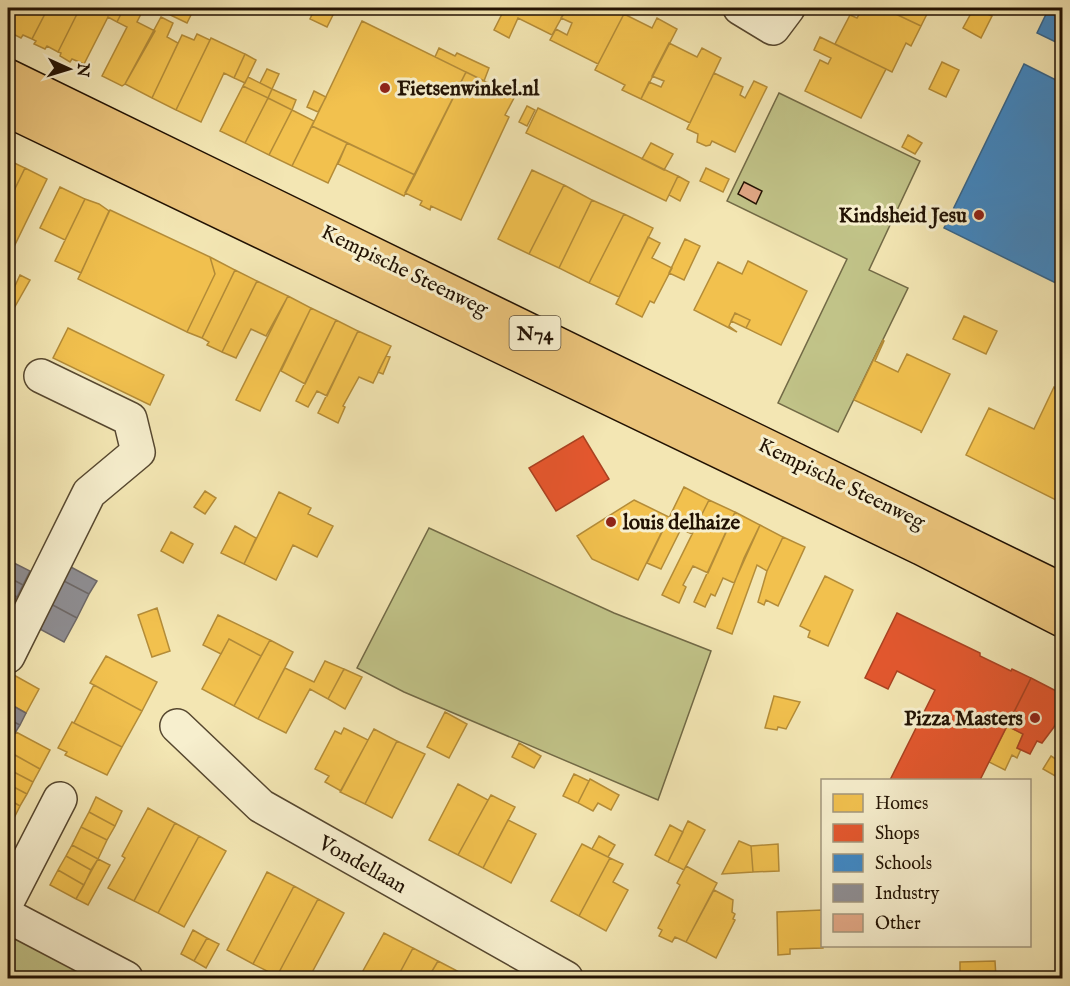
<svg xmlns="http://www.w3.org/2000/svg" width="1070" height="986" viewBox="0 0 1070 986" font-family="'IM FELL English',serif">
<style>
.green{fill:#c1c388;stroke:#726a46;stroke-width:1.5}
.homes{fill:#f2c14e;stroke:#b48c38;stroke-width:1.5}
.shops{fill:#e4572e;stroke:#aa4221;stroke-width:1.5}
.schools{fill:#3f88c5;stroke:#36658b;stroke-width:1.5}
.industry{fill:#8d8d92;stroke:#6d6867;stroke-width:1.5}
.building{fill:#e1a785;stroke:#221203;stroke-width:1.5}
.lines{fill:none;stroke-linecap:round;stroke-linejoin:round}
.minor-casing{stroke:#56472f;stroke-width:36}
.major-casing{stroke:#221203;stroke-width:36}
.minor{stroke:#f7efce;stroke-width:33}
.major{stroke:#eac37a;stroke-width:33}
.poi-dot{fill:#8f2418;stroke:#f7efce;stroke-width:2}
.labels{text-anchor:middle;stroke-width:6;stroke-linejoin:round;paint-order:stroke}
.shield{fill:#f7efce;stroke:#625440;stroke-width:1.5}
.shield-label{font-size:20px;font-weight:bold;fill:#221203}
.poi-label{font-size:21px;font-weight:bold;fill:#221203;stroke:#f7efce;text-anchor:start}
.street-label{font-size:21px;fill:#221203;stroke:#f7efce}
</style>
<rect width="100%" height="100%" fill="#f3e6b3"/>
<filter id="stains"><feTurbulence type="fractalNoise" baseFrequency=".00333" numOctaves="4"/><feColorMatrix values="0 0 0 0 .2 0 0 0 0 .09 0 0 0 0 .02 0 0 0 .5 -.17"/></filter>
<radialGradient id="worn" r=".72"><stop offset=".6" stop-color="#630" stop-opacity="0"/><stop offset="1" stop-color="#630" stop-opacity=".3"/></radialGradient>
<path class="green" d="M779,93L920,161L869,270L908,288L838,432L778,403L847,259L727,201Z
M429,528L614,613L711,651L658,800L404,692L357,668Z
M8,934L94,978H8Z"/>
<path class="homes" d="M8,8H48L32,39L23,35L21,38L9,32L8,16L11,9Z
M48,8H80L58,52L47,46L45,49L34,44L36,41L32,39Z
M80,8H124L117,22L108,17L84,64L72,59L70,62L60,56L61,53L58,52Z
M124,8H144L137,22L155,31L125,84L122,86L102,76L127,27L117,22Z
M167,8H186L193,11L187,23L164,12Z
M315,8H327L335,11L327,27L310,19Z
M505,8L520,9L567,8L552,35L518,18L509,38L494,30Z
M567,8H627L598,64L550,40L556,29L567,35L572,23L561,18Z
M850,8H883L921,26L911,46L906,43L892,72L835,44L850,15L857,18L860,13Z
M883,8H930L921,26Z
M974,8L992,16L981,38L963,28Z
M624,14L652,28L657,18L677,29L641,99L622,90L625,85L595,70Z
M161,17L173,23L167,37L178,43L152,98L125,84Z
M362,21L466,72L415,175L312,126Z
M197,34L210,40L176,110L152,98L182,35L194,40Z
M820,37L886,69L861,118L805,91L820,60L828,64L831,58L814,50Z
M211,38L245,54L234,78L224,73L201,122L176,110Z
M669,43L697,57L702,48L721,58L690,123L641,99L649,82L661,87L664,81L652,76Z
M439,48L455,56L457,53L489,68L484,81L435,57Z
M245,54L256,60L245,83L234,78Z
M942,62L959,70L946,97L929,89Z
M267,69L279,74L272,89L260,83Z
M466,72L515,96L505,115L509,117L461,220L431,206L430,210L420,205L422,201L405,193Z
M714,73L743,87L740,95L745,98L754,81L767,87L735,152L712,141L710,145L706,146L697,142L698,134L687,129Z
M248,77L272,89L268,98L243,86Z
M243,86L268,98L245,143L220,131Z
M272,89L296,100L292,110L268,98Z
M314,91L326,97L318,112L307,107Z
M268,98L292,110L269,155L245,143Z
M527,106L535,110L527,126L519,122Z
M538,108L678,176L666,201L526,133Z
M292,110L314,121L292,166L269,155Z
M312,126L347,143L328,183L292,166Z
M908,135L922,143L915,154L902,147Z
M347,143L415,175L404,196L338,164Z
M651,143L673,154L664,170L642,159Z
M8,160L25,168L8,203Z
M25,168L47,179L8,259V203Z
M706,168L729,179L723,192L700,181Z
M532,170L564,185L529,254L498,239Z
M678,176L689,182L680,201L669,195Z
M564,185L592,200L559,268L529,254Z
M60,187L85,199L65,240L40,228Z
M85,199L99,204L109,211L81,273L55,261Z
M592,200L624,214L589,283L559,268Z
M110,210L210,257L215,274L187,332L78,279Z
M624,214L653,228L619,297L589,283Z
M648,237L660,243L652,258L672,268L654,303L650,301L642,317L616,304Z
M685,239L700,246L684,280L669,273Z
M210,257L235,270L202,338L187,332L215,274Z
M748,261L807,291L781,345L746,328L750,320L735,313L729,326L737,332L694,310L718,262L742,274Z
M235,270L257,281L222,352L207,345L209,342L202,338Z
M20,275L30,280L13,310L8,307V301Z
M257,281L288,296L266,336L251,329L236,358L222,352Z
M288,296L311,308L260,411L236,400Z
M311,308L336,320L305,384L281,371Z
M735,313L750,320L746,328L731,321Z
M964,316L997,331L986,354L953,339Z
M336,320L358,331L327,396L317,391L308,407L296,401Z
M68,328L164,375L150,405L53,358Z
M358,331L391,346L373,383L359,377L343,406L345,407L338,423L318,413Z
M883,340L884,341L875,361L898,372L907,354L950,374L921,433V431L854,400Z
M386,356L390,357L383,374L378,372Z
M1054,387L1062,391V492L1058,501L966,455L989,408L1034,429Z
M684,487L709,500L692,534L681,529L661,569L647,563Z
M205,491L216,498L205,514L194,507Z
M279,492L311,508L308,514L333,526L317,557L293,545L276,580L244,564Z
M634,500L669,517L638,580L592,559L577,536Z
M709,500L735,512L708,573L693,566L683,585L686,587L679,603L662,595Z
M735,512L760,525L734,583L723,578L715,596L711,594L705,607L694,602Z
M760,525L783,537L767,571L757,565L732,634L717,628L744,558Z
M235,526L256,538L244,564L221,553Z
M171,532L193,544L183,563L161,551Z
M783,537L805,547L778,606L766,600L764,605L758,602L767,571Z
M825,576L853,590L828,646L808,637L810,631L800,626Z
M157,608L170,651L152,657L138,615Z
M218,615L270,640L261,656L229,639L221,654L203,645Z
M229,639L261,656L234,706L202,689Z
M270,640L293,652L258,719L234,706Z
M106,656L157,682L142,711L90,683Z
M325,661L344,669L328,699L310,689L286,733L258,719L285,668L314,682Z
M344,669L362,677L345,709L328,699Z
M12,674L39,689L26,713L8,703V682Z
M94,685L142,711L122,747L74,723Z
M774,696L800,702L786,729L778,727L777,730L765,728Z
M445,712L467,724L449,758L427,747Z
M72,722L122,747L107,775L65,755L67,752L58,748Z
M1007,726L1023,734L1017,748L1021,749L1017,758L1012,755L1005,770L989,762Z
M344,728L368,740L341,791L325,782L329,776L315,769L335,731L341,734Z
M374,729L397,741L365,804L340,792Z
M16,732L50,750L40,769L8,751V747Z
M397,741L425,754L392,818L365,804Z
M519,743L541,756L534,768L512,757Z
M13,754L40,769L33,782L8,769V764Z
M1051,756L1062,763V768L1057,777L1043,769Z
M8,769L33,782L27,794L8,784Z
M574,774L589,781L578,803L563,796Z
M590,779L619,795L611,810L598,803L593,811L578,803Z
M8,784L27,794L20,806L8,799Z
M458,784L488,800L458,855L429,840Z
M491,795L515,807L483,868L458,855Z
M96,797L122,811L115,826L89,812Z
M8,799L20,806L14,818L8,815Z
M148,808L175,823L134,901L108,888L125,858L122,856Z
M89,812L115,826L107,840L81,827Z
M8,815L14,818L8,829Z
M508,820L536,834L511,883L483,868Z
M688,821L705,830L684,870L668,862Z
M175,823L199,836L158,913L134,901Z
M670,825L683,832L668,862L655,855Z
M81,827L107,840L98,859L72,845Z
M199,836L226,851L184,927L158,913Z
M599,836L615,845L608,857L592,849Z
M739,841L751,846L753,872L722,874Z
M582,844L610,858L579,916L551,901Z
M778,844L779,871L753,872L751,846Z
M72,845L98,859L91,870L66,856Z
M66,856L91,870L84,885L58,870Z
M610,858L623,864L613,882L628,890L606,931L579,916Z
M98,859L110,865L88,905L76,899Z
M686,866L717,883L686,942L675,937L672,942L659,936L662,930L658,928L680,885L677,883Z
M58,870L84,885L76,899L50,885Z
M267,872L294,886L253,964L227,950Z
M294,886L318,899L277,976L253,964Z
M714,890L733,900L732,912L735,914L733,919L735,920L716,958L686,942Z
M318,899L344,913L309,978H282L277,976Z
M822,910L823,948L790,949V954L778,955L777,912Z
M193,930L207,938L194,961L181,954Z
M384,933L413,948L397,978H359Z
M207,938L219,944L206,968L194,961Z
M413,948L438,961L428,978H397Z
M438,961L467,976L466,978H428Z
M995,961L996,978H949V976L960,975V962Z"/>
<path class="shops" d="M583,436L609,479L556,511L529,468Z
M897,613L980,653V656L1011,671L1012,669L1031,678L980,780H890L935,690L897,671L888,689L865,678Z
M1031,678L1062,694V709L1054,727L1042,743L1037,741L1030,754L1017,748L1023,734L1007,726Z"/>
<path class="schools" d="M1049,8L1062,9V45L1037,33Z
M1024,64L1062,83V286L944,228Z"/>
<path class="industry" d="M8,560L30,571L23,585L8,577Z
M69,566L97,581L89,594L62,580Z
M8,577L23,585L17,597L8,592Z
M62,580L89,594L77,618L49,603Z
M8,592L17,597L10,608L8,607Z
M49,603L77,618L64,642L36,627Z
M8,703L26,713L20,725L8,719Z
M8,719L20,725L13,736L8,733Z
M8,733L13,736L8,747Z
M8,751L13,754L8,764Z"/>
<path class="building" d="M744,182L762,191L756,204L738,194Z"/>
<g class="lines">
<g class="minor-casing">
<path id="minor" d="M740,8L773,28L788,8
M8,656L89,493L138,452L130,419L41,376
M177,726L261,806L566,978
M8,900L60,799
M8,916L126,978"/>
</g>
<g class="major-casing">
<path id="major" d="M8,76L1062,590
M8,110L921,548L1062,620"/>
</g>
<use href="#minor" class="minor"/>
<use href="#major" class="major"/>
</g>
<g class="poi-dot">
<circle cx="385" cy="88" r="6"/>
<circle cx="979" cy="215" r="6"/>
<circle cx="611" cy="522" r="6"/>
<circle cx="1035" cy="718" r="6"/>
</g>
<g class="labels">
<rect class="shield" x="509.5" y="316" width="51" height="34" rx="4.5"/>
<g class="shield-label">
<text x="535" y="340">N74</text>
</g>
<g class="poi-label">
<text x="397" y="95">Fietsenwinkel.nl</text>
<text x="967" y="222" text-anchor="end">Kindsheid Jesu</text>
<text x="623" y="529">louis delhaize</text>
<text x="1023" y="725" text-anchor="end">Pizza Masters</text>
</g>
<g class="street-label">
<text transform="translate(405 270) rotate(26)" y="7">Kempische Steenweg</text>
<text transform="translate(842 483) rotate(26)" y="7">Kempische Steenweg</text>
<text transform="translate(363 864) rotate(29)" y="7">Vondellaan</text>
</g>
</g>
<rect width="1070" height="986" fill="none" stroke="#f3e6b3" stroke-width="30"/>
<rect x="9" y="9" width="1052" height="968" fill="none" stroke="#221203" stroke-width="3"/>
<rect x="15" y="15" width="1040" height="956" fill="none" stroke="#221203" stroke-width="1.5"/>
<rect x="821" y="779" width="210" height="168" fill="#f7efce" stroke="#a2977d" stroke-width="1.5"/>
<rect x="833" y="794" width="30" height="18" fill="#f2c14e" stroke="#a2977d" stroke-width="1.5"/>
<text x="875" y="809" font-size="18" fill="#221203">Homes</text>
<rect x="833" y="824" width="30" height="18" fill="#e4572e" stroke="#a2977d" stroke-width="1.5"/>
<text x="875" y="839" font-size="18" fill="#221203">Shops</text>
<rect x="833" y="854" width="30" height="18" fill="#3f88c5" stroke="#a2977d" stroke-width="1.5"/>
<text x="875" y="869" font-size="18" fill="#221203">Schools</text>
<rect x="833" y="884" width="30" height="18" fill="#8d8d92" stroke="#a2977d" stroke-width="1.5"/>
<text x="875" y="899" font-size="18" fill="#221203">Industry</text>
<rect x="833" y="914" width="30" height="18" fill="#e1a785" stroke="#a2977d" stroke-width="1.5"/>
<text x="875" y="929" font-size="18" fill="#221203">Other</text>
<g transform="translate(69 69) rotate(94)" stroke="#f7efce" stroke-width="4.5" paint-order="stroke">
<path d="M0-4.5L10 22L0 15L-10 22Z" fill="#221203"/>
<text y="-9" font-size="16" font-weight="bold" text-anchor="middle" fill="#221203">N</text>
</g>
<rect width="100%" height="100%" filter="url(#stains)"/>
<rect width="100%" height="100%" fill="url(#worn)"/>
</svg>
